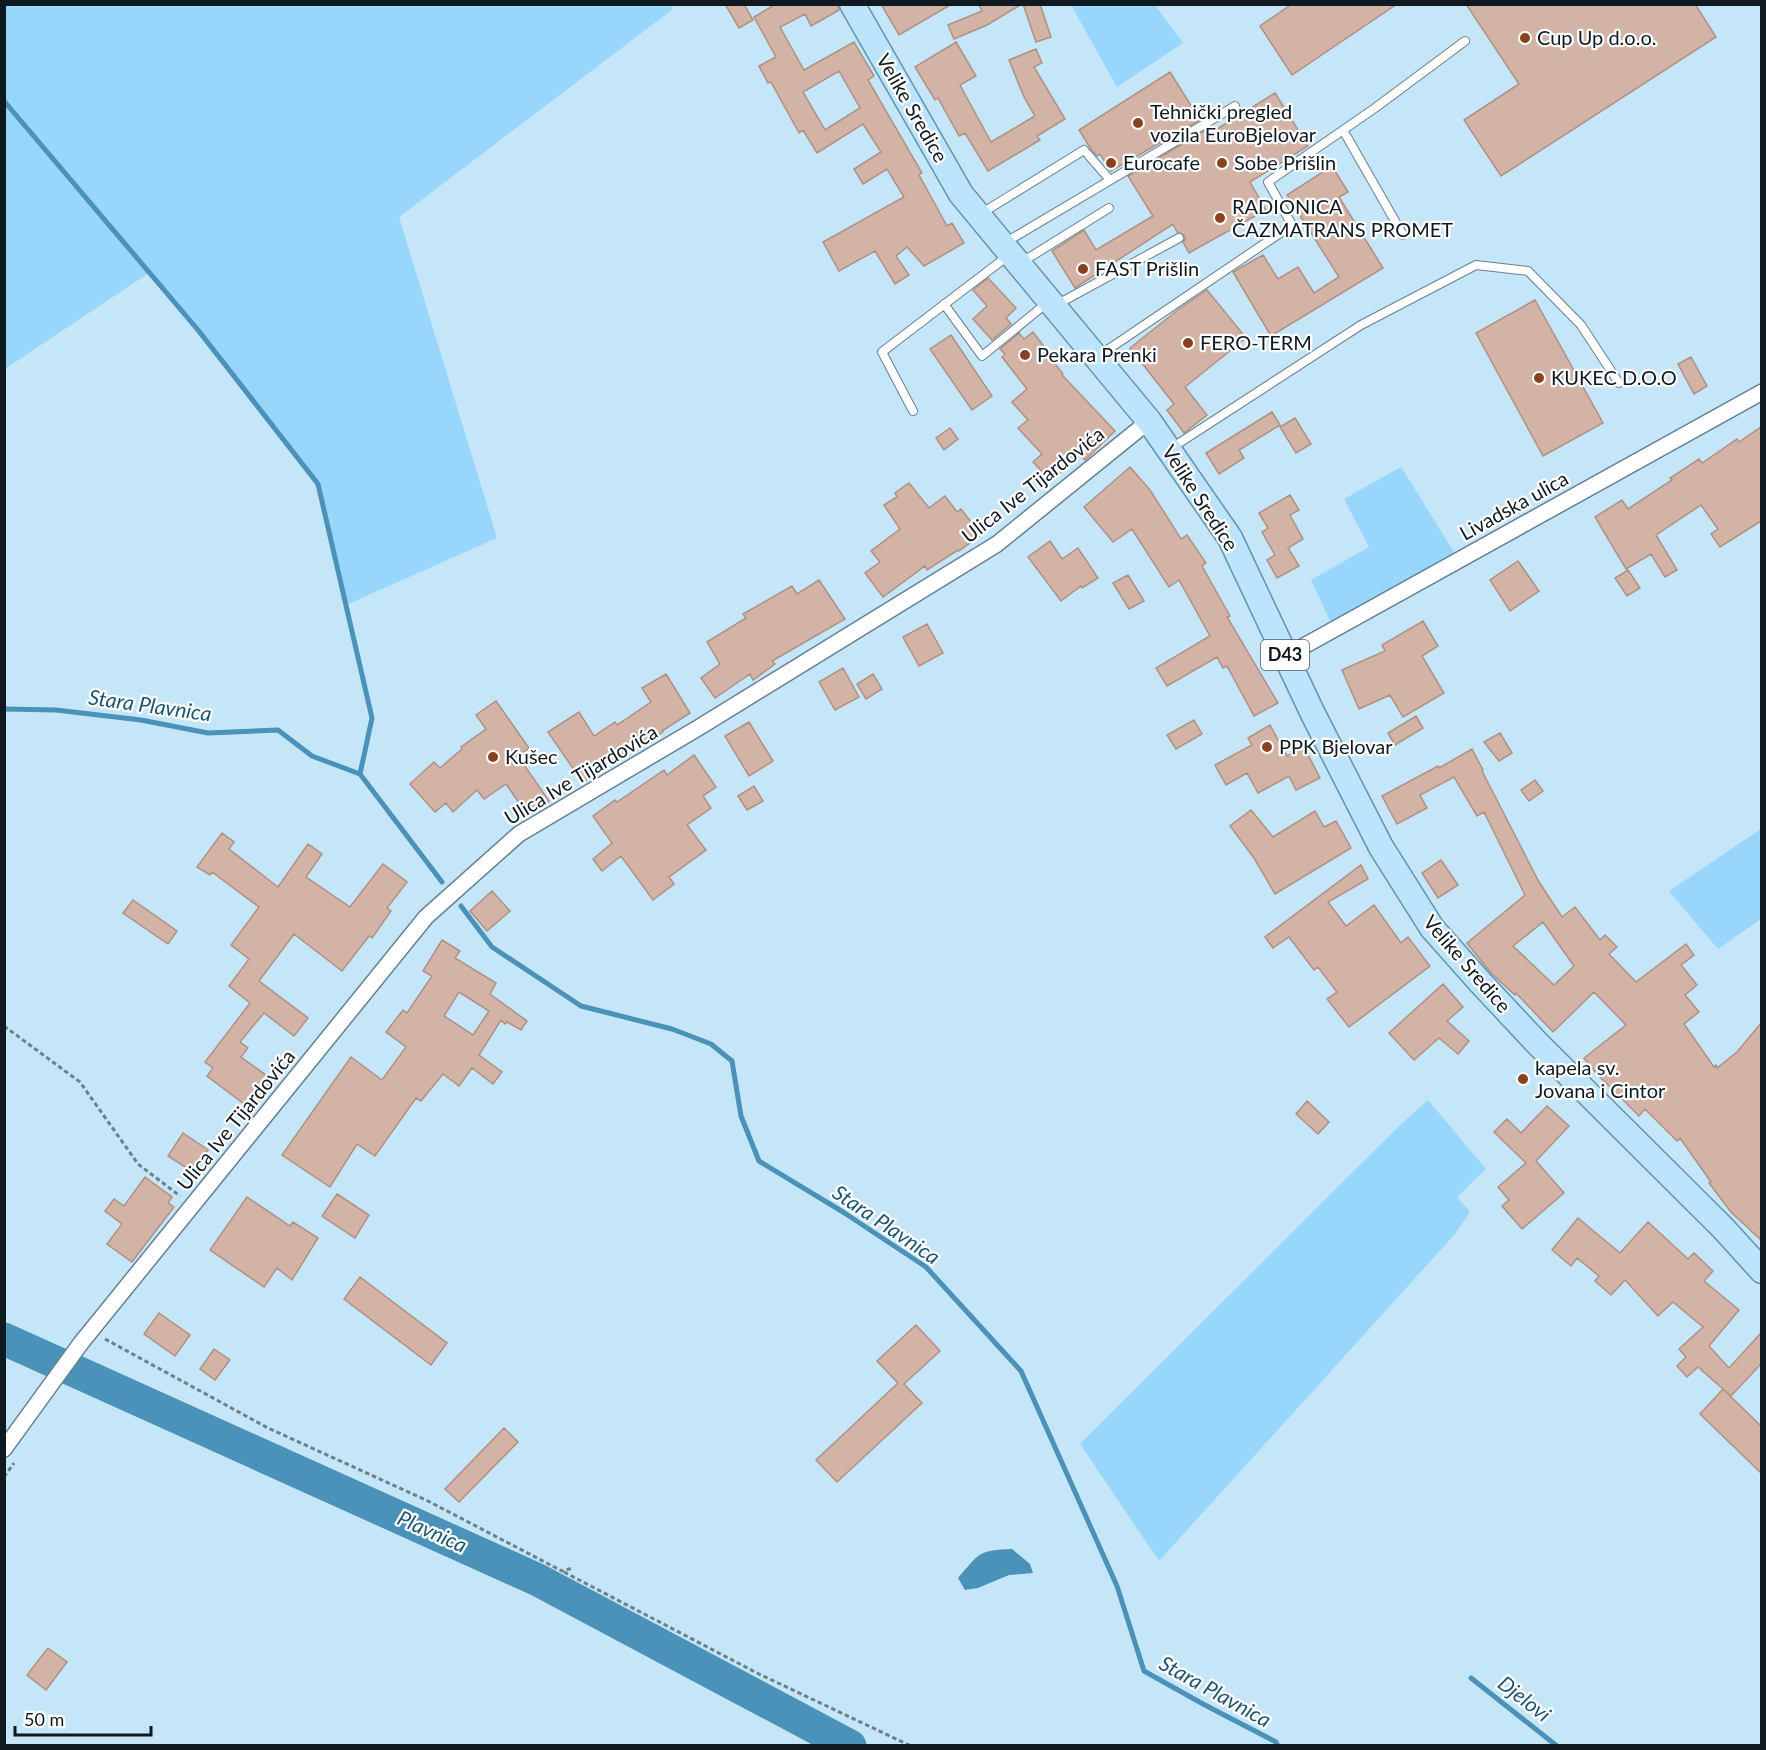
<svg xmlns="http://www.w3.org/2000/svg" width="1766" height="1750" viewBox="0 0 1766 1750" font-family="Lato,sans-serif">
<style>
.green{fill:#99d6fb}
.water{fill:#4b92b9}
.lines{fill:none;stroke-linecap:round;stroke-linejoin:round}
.stream{stroke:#4b92b9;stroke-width:5}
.river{stroke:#4b92b9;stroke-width:33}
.building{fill:#d3b3a5;stroke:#af9082;stroke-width:1.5;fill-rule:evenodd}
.service-casing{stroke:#658193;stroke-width:10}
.minor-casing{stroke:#658193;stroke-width:18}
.primary-casing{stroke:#6293ae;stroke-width:27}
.path{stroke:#6b818e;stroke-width:3;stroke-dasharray:4.5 3;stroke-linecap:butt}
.service{stroke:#fff;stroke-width:8}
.minor{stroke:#fff;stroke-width:15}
.primary{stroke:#bce5fd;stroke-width:24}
.poi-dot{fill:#894220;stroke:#fff;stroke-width:2}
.labels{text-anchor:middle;stroke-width:4.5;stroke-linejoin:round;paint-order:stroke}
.shield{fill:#fff;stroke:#565f63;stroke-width:1.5}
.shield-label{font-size:18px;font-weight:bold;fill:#0e1a20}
.poi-label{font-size:20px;fill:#0e1a20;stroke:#fff;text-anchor:start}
.street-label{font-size:20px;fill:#0e1a20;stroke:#fff}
.water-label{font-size:21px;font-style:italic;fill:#1e5571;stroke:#fff}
</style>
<rect width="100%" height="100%" fill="#c5e5f8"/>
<path class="green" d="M5,4L671,5L673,9L399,217L497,538L346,605L318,484L149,273L5,369Z
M1071,5H1155L1183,43L1117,87Z
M1401,467L1459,560L1334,629L1311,580L1369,547L1344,499Z
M1761,829V919L1718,949L1669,891Z
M1428,1100L1486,1169L1457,1197L1470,1212L1455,1234L1159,1561L1080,1444L1399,1126Z"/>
<path class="water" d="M1012,1549L1030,1564L1033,1573L1009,1575L978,1588L965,1590L958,1578C980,1553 978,1550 1012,1549Z"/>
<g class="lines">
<path class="stream" d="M4,101L198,330L318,484L372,718L360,774
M4,709L56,710L141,720L208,733L278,730L312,756L360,774L442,882
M461,906L492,947L581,1006L672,1029L711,1044L732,1061L741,1116L759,1161L843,1212L926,1267L1021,1371L1117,1586L1144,1671L1203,1704L1276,1742L1278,1746
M1471,1678L1557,1746"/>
<path class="river" d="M4,1339L538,1580L850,1746"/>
</g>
<path class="building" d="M725,4H744L753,20L739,28Z
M776,4H838L839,10L811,26L805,14L780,27L804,70L854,42L874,76L868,80L922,173L919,175L947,226L952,223L964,243L924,266L907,247L896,256L909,275L895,284L875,251L839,271L823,242L904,197L887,169L863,184L854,169L881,152L863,124L817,153L803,130L799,133L771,82L768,83L759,66L776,57L754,17ZM839,71L860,108L825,130L803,92Z
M881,4H952L899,35Z
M978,4H1022L987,25L954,39L948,25L982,11Z
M1023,4H1040L1051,37L1036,42Z
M1292,4H1397L1292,75L1260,26Z
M1466,4H1695L1716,37L1501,176L1464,120L1519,84Z
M956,42L976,76L960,85L991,142L1035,116L1024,97L1009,60L1036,49L1042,63L1034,67L1065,119L1037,136L1040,140L988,171L965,133L959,136L938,98L935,100L915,67Z
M1170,72L1200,120L1111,171L1100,154L1097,156L1091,149L1079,130Z
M1275,93L1308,146L1250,182L1266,210L1189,253L1183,242L1185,239L1184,235L1177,232L1173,224L1075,288L1052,251L1084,230L1096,250L1153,216L1128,176L1206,130L1209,134Z
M1332,166L1348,192L1339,197L1383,268L1271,336L1233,272L1263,255L1278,279L1298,267L1314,293L1339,277L1287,195Z
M988,278L1016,308L1006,318L1011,324L992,340L973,319L987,306L973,290Z
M1207,290L1246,338L1185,387L1207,415L1184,433L1167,410L1174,404L1130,348L1179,309Z
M1535,300L1603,423L1543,456L1476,333Z
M1033,332L1049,353L1047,354L1063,374L1062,375L1115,431L1085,460L1080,455L1051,481L1033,462L1042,454L1018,428L1028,420L1012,402L1027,389L1002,357L1005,354L1000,349L1019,333L1024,339Z
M951,335L992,396L972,410L930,349Z
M1691,357L1707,386L1694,394L1678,364Z
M1272,412L1280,425L1239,450L1244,458L1219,474L1206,453Z
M1295,418L1311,444L1296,453L1280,427Z
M1761,427V521L1720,547L1711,534L1718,529L1701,505L1656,535L1677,570L1665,577L1651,554L1626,569L1595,517L1622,500L1628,509L1672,480L1670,478L1699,459L1702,463L1737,439L1739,442Z
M950,428L958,439L944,450L936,438Z
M1130,467L1150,490L1181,539L1187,535L1206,563L1202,566L1230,616L1227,617L1278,703L1254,716L1227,666L1223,668L1217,657L1167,686L1156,668L1210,636L1179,580L1169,587L1132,529L1113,542L1084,507Z
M909,483L929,508L945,496L957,512L961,509L981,535L959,551L958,550L927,570L925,566L883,597L865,573L880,562L871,551L900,529L884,505L897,497L895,493Z
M1290,495L1299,510L1290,515L1303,539L1288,548L1299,566L1277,578L1267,560L1275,555L1262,532L1268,528L1259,513Z
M1050,541L1062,559L1078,548L1098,578L1082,588L1081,586L1061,601L1028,557Z
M1518,561L1539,591L1510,611L1490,580Z
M1628,570L1640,588L1627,596L1615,578Z
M1128,575L1144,601L1129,609L1113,583Z
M819,580L845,619L772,661L775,664L753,680L750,674L715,698L701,678L720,664L707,642L746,618L743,614L792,586L797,594Z
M1423,621L1438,646L1422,656L1444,693L1403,717L1390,695L1359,709L1342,670L1385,651L1382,645Z
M927,624L943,653L919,666L903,637Z
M843,668L859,697L835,710L819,682Z
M666,674L690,713L662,731L663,732L642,747L639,744L611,761L583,783L548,732L579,712L594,736L615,722L617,725L651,702L642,688Z
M873,674L882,689L866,699L857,684Z
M496,701L529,748L518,756L549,801L528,816L506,784L484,799L477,790L453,812L446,803L435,812L410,784L434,762L440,768L462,749L461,747L486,729L476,715Z
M1416,716L1423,728L1395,745L1388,733Z
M1194,720L1202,734L1176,749L1167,735Z
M749,722L773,761L749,776L725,736Z
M1270,725L1287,756L1304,747L1320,778L1296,790L1289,776L1258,793L1247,773L1226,785L1215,765L1252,745L1248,738Z
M1500,733L1512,753L1499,761L1484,742Z
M1472,749L1483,770L1482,771L1539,882L1562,917L1575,907L1600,940L1605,935L1617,947L1609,954L1636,982L1686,944L1694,955L1681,965L1697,985L1685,995L1699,1012L1684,1024L1714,1067L1716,1065L1717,1068L1737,1052L1761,1023V1240L1731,1212L1709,1183L1711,1182L1680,1138L1677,1141L1645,1109L1639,1116L1596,1073L1584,1058L1626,1025L1594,992L1553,1032L1516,993L1515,995L1491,973L1467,943L1525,895L1484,812L1477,816L1454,777L1420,795L1427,808L1397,824L1382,796L1438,766L1439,768ZM1543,922L1574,966L1554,985L1513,946Z
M694,755L716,787L703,796L711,808L687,825L706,850L669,877L674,884L653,900L621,856L602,871L593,859L612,843L593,816L615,800L617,802L664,770L667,775Z
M1535,780L1543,791L1529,801L1521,790Z
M754,786L763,801L747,810L738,796Z
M1251,810L1273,837L1315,811L1324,827L1336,821L1351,848L1275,894L1254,858L1230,826Z
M222,833L234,842L229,849L278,887L308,844L322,854L306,877L350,907L383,864L407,882L387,908L391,911L372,938L369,936L342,971L294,934L259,981L308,1018L294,1036L264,1013L240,1042L248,1048L241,1057L274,1081L252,1110L207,1076L213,1068L205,1062L250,1003L229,986L249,959L231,945L259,907L212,872L210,875L197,867Z
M1441,860L1458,885L1438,898L1422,873Z
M1361,865L1368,879L1328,902L1346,926L1374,905L1401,943L1408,937L1430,966L1349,1027L1327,999L1337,992L1318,967L1314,970L1289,937L1273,948L1265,937Z
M492,891L510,911L487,931L470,911Z
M133,900L177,931L168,944L123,913Z
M442,940L460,951L455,958L496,983L490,994L527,1021L521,1030L507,1022L505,1024L501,1020L479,1055L502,1072L493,1084L472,1068L459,1086L443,1074L421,1101L416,1098L375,1156L357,1144L330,1187L282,1155L351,1057L382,1080L406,1047L386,1032L403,1010L407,1013L432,976L423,971ZM459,992L489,1011L473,1035L444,1016Z
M1443,984L1463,1007L1447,1021L1469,1041L1458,1054L1439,1038L1414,1060L1389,1033Z
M1307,1101L1329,1122L1318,1134L1296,1114Z
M1547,1106L1569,1126L1536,1161L1564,1193L1522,1229L1502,1206L1509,1200L1498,1187L1526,1163L1494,1132L1507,1119L1521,1133Z
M183,1133L208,1150L193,1172L168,1156Z
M145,1177L172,1197L168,1203L174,1207L132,1262L107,1244L122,1224L105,1211L114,1199L124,1206Z
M337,1194L369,1215L355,1238L322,1216Z
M247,1197L290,1226L293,1222L318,1238L292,1280L277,1268L264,1287L210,1250Z
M1578,1218L1620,1253L1648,1222L1688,1259L1694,1253L1713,1271L1704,1281L1739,1310L1709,1346L1729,1368L1761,1333V1364L1731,1396L1698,1367L1687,1377L1677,1366L1686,1357L1679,1349L1703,1327L1673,1302L1658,1316L1625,1280L1611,1295L1595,1281L1599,1276L1577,1258L1571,1266L1552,1250Z
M360,1277L447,1343L431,1365L344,1299Z
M159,1313L190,1335L175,1356L144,1334Z
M916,1325L940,1351L904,1384L922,1403L837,1482L816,1460L898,1383L877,1361Z
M214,1349L230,1360L215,1380L200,1369Z
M1723,1389L1761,1426V1473L1700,1414Z
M504,1428L518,1442L459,1502L445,1489Z
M48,1648L67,1662L46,1690L27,1675Z"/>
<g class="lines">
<g class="service-casing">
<path id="service" d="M1343,130L1403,235
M982,213L1084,150L1110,180
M1006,242L1235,106
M1022,262L1109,208
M944,304L982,356L1048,302
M1056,305L1179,238
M1100,355L1292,225L1268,182L1375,108L1465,41
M913,411L882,352L1009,255
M1173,447L1361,325L1476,265L1528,271L1581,325L1619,383"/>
</g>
<g class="minor-casing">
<path id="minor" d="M1286,656L1762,392
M4,1449L81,1343L426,917L519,834L698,728L997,544L1149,421"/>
</g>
<g class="primary-casing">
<path id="primary" d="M852,4L961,194L1149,421L1230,538L1313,714L1381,847L1432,928L1480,982L1536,1042L1723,1228L1762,1271"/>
</g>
<path class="path" d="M4,1026L80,1082L138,1164L180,1196
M105,1339L268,1428L428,1501L562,1571L573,1568
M4,1477L14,1463
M564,1572L757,1673L911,1746"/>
<use href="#service" class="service"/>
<use href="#minor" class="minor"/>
<use href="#primary" class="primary"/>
</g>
<g class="poi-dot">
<circle cx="1525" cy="38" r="6"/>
<circle cx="1138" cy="123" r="6"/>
<circle cx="1111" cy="163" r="6"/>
<circle cx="1222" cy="163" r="6"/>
<circle cx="1220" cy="218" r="6"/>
<circle cx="1083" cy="269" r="6"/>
<circle cx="1188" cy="343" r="6"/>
<circle cx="1025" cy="355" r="6"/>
<circle cx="1539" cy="378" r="6"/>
<circle cx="1267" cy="747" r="6"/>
<circle cx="493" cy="757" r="6"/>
<circle cx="1523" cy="1079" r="6"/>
</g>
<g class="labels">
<rect class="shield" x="1261" y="640" width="48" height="30" rx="4.5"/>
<g class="shield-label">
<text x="1285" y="661">D43</text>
</g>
<g class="poi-label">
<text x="1537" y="45">Cup Up d.o.o.</text>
<text x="1150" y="119">Tehnički pregled<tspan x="1150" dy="23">vozila EuroBjelovar</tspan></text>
<text x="1123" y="170">Eurocafe</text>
<text x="1234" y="170">Sobe Prišlin</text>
<text x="1232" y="214">RADIONICA<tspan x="1232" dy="23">ČAZMATRANS PROMET</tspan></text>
<text x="1095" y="276">FAST Prišlin</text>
<text x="1200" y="350">FERO-TERM</text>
<text x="1037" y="362">Pekara Prenki</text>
<text x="1551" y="385">KUKEC D.O.O</text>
<text x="1279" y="754">PPK Bjelovar</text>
<text x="505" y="764">Kušec</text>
<text x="1535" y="1075">kapela sv.<tspan x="1535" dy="23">Jovana i Cintor</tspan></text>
</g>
<g class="street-label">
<text transform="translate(912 108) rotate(60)" y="7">Velike Sredice</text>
<text transform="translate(1033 485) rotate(-38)" y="7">Ulica Ive Tijardovića</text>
<text transform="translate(1200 498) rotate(57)" y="7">Velike Sredice</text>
<text transform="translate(1514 506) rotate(-29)" y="7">Livadska ulica</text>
<text transform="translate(581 775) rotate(-31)" y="7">Ulica Ive Tijardovića</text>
<text transform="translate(1467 964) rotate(49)" y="7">Velike Sredice</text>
<text transform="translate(236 1120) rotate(-51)" y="7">Ulica Ive Tijardovića</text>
</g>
<g class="water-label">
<text transform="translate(150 706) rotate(8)" y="7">Stara Plavnica</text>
<text transform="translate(886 1225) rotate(34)" y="7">Stara Plavnica</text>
<text transform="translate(432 1532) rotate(24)" y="7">Plavnica</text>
<text transform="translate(1215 1692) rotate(29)" y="7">Stara Plavnica</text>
<text transform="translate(1524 1699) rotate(38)" y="7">Djelovi</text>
</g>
</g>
<rect width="1766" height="1750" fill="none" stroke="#0e1a20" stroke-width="12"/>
<path d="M15 1726v9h136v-9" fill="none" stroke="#0e1a20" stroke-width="3"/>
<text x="24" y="1726" font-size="18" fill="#0e1a20" stroke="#ffffff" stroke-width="4.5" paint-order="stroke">50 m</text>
</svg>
